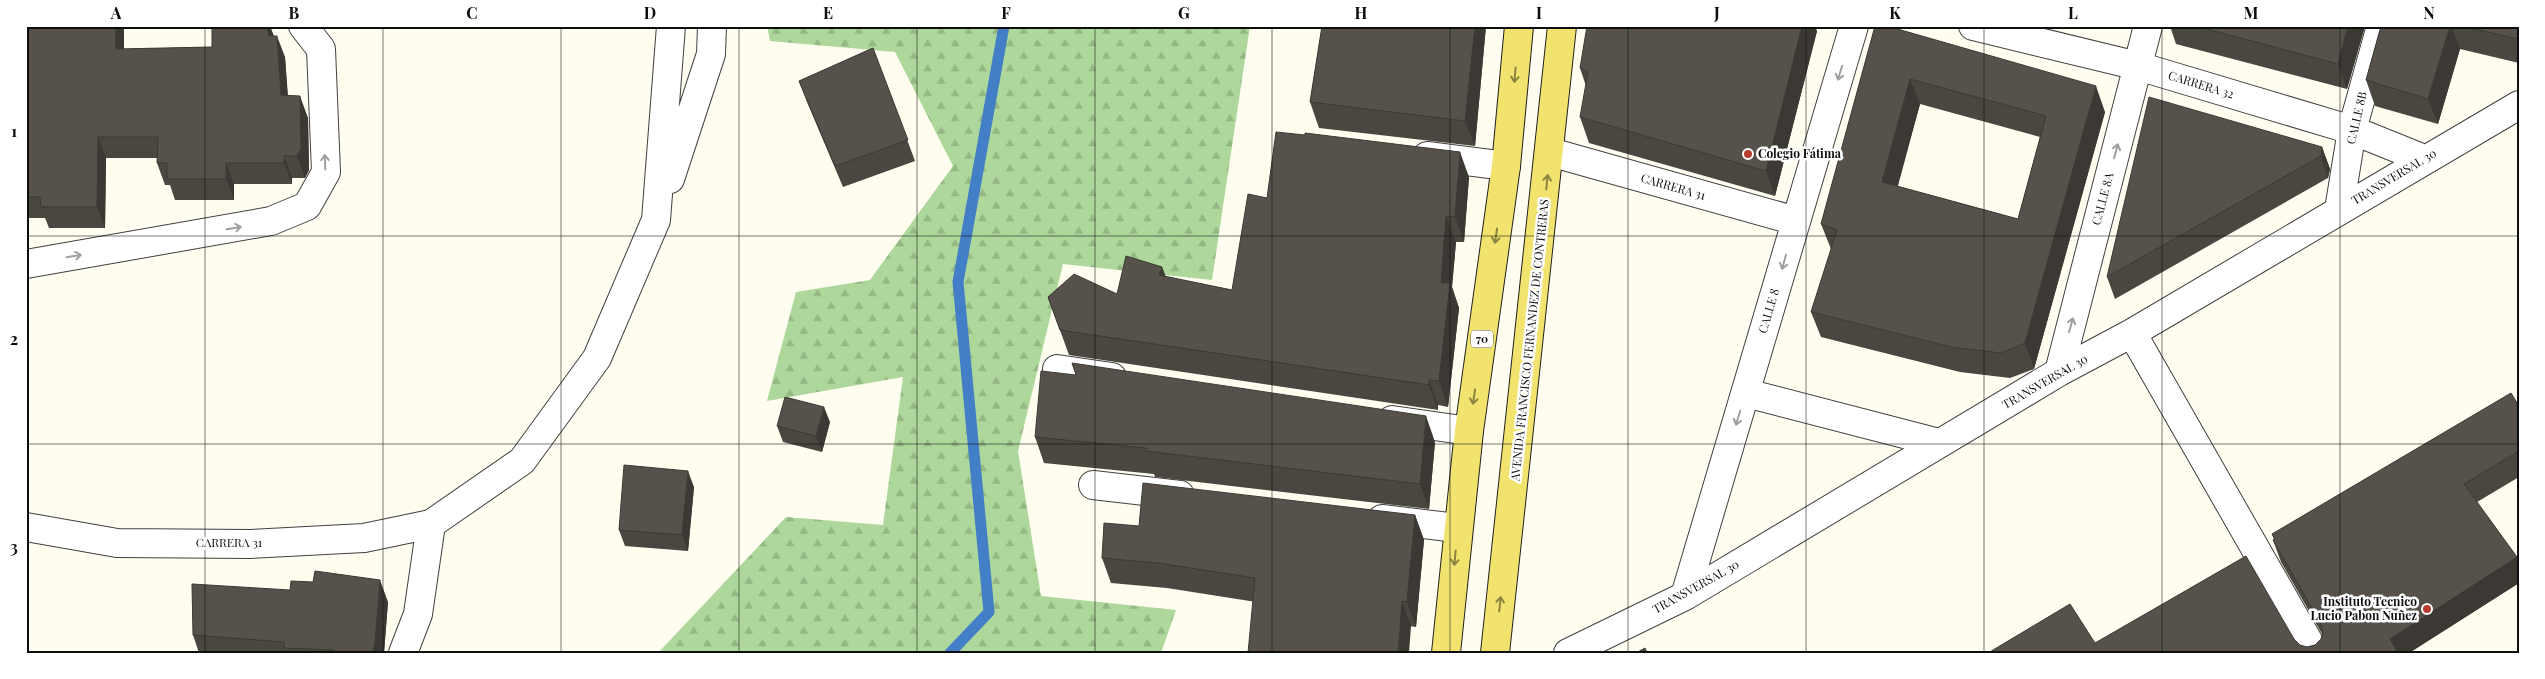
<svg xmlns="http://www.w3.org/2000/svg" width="2545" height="679" viewBox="0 0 2545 679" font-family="'Playfair Display',serif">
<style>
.forest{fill:url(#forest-firs)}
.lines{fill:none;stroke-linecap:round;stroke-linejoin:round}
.stream{stroke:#427fc6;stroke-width:11}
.street-casing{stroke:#414141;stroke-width:30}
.primary-casing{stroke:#1f1f1f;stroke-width:30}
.street{stroke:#fff;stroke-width:28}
.primary{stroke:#f1e36d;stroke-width:28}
.wall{fill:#4a4640;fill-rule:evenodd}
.shaded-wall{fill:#3c3934}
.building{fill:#56514b;stroke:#3c3934;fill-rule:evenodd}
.oneway{stroke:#9f9f9f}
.oneway2{stroke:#8b8342}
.grid{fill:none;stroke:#0e0e0e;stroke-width:1;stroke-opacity:0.55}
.poi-dot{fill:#b63a2d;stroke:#fff;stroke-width:2}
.labels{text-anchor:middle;stroke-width:5;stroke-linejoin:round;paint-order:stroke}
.shield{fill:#fff;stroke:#565656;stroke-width:1}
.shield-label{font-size:11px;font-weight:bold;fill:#0e0e0e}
.street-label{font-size:12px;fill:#0e0e0e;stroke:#fff}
.poi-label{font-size:12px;font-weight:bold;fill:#0e0e0e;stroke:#fff;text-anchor:start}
.neatline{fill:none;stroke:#0e0e0e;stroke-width:2}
.grid-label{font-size:16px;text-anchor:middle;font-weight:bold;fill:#0e0e0e}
</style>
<defs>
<pattern id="forest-firs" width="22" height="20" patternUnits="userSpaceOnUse" patternTransform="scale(1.25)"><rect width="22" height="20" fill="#add79b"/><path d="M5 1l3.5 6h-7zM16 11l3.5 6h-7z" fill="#94b784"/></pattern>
</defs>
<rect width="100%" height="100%" fill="#fefdef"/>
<path class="forest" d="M767,26H1250L1212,280L1063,264L1018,451L1041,596L1176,610L1161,653H658L786,517L883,525L903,377L767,401L796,292L870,280L953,166L895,52L770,41Z"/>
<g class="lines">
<path class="stream" d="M950,653L989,612L958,282L1004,26"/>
<g class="street-casing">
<path id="street" d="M1973,26L2138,66L2352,130L2424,159
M1550,152L1796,221
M1427,156L1506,166
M670,179L711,54L712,26
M2339,210L2352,130L2381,26
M26,264L271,221L307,206L326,172L321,49L303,26
M2132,333L2315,653
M1057,369L1112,377
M2059,372L2148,26
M1746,393L1939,443
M1392,420L1469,431
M1093,485L1180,495
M1382,519L1457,528
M26,527L117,543L250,544L364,538L431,524L522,461L597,358L656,220L671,26
M1685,596L1854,26
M403,653L418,614L431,524
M1568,653L1685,596L2059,372L2132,333L2519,105"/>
</g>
<g class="primary-casing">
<path id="primary" d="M1446,653L1469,431L1506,166L1519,26
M1495,653L1562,26"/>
</g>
<use href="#street" class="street"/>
<use href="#primary" class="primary"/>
</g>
<path class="wall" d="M26,26H124V49L212,47V26H270L273,36L285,57L288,96L308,118L309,170L305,178H292V184H234V200H175L170,185H165L157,163V158H106L105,228H49L45,218H26Z
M1322,26H1486L1475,146L1319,128L1310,102Z
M1875,26L2105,112L2034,369L2010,378L1960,372L1821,337L1811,312L1831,249L1821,224ZM1920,104L2040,137L2018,219L1897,186Z
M2170,26H2365L2347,89L2176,44Z
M2381,26H2519V63L2460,49L2438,124L2375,106L2366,80Z
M1817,31L1775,196L1589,143L1580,117L1586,86L1580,68Z
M873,48L915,161L843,187L807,102L799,81Z
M2322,147L2330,169L2328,178L2115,299L2107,277Z
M1469,177L1464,242H1456L1452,287L1459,308L1448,407L1438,405V410L1069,355L1048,297L1117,294L1162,267L1166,277L1232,290L1267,198Z
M2519,406V477L2477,502L2519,561V583L2409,653L2095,643L2294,639L2300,645L2307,647L2315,645L2321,639L2322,634L2281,562L2273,540H2274L2272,534Z
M830,422L822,452L783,442L777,426Z
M1035,437L1435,442L1429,509L1155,477L1154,474L1044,463Z
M694,487L688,551L625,546L619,530Z
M1415,515L1424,540L1416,627L1167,588L1111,583L1102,558L1139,526Z
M290,590L388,602L384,653H199L193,635Z"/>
<path class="shaded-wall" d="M116,26H124V70L116,49Z
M267,26H270L274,36H269Z
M1475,26H1486L1475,146L1465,121Z
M1802,26H1815L1817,31L1775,196L1766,171Z
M2348,26H2365L2347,89L2338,64Z
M2450,26H2451L2460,49L2438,124L2428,99Z
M277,36L285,57L289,117L281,95Z
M1910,79L1920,104L1892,208L1882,182Z
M2096,86L2105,112L2034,369L2025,343Z
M300,96L308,118L309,170L305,178L297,156Z
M98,137L106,158L105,228L97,207Z
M2322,147L2330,169L2328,178L2321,156Z
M1460,152L1469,177L1464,242L1455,217Z
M284,156L292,178V184L284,163Z
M226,163L234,184V200L226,179Z
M1446,216L1456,242L1452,287L1459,308L1448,407L1439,381L1441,283Z
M1162,267L1171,292L1159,275Z
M1429,380L1438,405V410L1429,385Z
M824,407L830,422L822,452L816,436Z
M1426,416L1435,442L1429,509L1420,484Z
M688,471L694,487L688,551L682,535Z
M1415,515L1424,540L1416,627L1407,602Z
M2517,557L2519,561V583L2409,653H2395L2390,639Z
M380,580L388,602L384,653H373Z
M1402,601L1411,626L1409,653H1398Z"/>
<path class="building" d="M26,26H116V49L212,47V26H267L269,36H277L281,95L300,96L301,149L297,156H284V163H226V179H167V163H157L158,137H98L97,207H41L40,197H26Z
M1322,26H1475L1465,121L1310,102Z
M1587,26H1802L1766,171L1580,117L1588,72L1580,68Z
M1875,26H1887L2096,86L2025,343L2001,353L1951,347L1811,312L1837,230L1821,224ZM1910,79L2046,116L2018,219L1882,182Z
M2195,26H2348L2338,64Z
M2381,26H2450L2428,99L2366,80Z
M2461,26H2519V39Z
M873,48L908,140L835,166L799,81Z
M2149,97L2322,147L2321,156L2107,277Z
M1276,132L1305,135V133L1460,152L1455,217L1446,216L1441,283H1450L1439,381L1429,380V385L1060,330L1048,297L1074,274L1117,294L1126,256L1162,267L1159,275L1232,290L1248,194L1267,198Z
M1072,363L1426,416L1420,484L1146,451V448L1035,437L1041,371L1076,375Z
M2511,393L2519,406V451L2464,484L2517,557L2390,639L2398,653H1988L2070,604L2095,643L2246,556L2294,639L2300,645L2307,647L2315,645L2321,639L2323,632L2321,624L2273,540L2275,539L2272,534Z
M785,397L824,407L816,436L777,426Z
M624,465L688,471L682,535L619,530Z
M1143,483L1415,515L1407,602L1402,601L1398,653H1248L1255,578L1158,563L1102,558L1104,523L1139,526Z
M315,571L380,580L375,643L373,653H334V650L284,648V642L193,635L192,584L290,590L291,581L313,582Z
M1645,648L1647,653H1636Z"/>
<defs><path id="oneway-shaft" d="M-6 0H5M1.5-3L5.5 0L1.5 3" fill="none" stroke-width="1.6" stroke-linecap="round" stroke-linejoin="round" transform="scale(1.25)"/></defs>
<g class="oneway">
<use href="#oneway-shaft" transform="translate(1840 73) rotate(107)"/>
<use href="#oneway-shaft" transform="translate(2116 151) rotate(-75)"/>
<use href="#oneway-shaft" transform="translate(325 162) rotate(-92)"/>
<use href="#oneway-shaft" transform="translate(234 228) rotate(-10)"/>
<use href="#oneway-shaft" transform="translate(74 256) rotate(-10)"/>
<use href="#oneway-shaft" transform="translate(1784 262) rotate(106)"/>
<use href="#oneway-shaft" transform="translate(2071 325) rotate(-75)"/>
<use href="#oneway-shaft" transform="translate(1738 418) rotate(107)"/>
</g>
<g class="oneway2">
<use href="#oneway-shaft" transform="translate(1515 75) rotate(95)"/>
<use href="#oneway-shaft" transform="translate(1547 182) rotate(-84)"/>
<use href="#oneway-shaft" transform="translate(1496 236) rotate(98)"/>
<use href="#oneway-shaft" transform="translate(1474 397) rotate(98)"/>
<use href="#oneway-shaft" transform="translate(1455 558) rotate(95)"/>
<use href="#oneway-shaft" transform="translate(1500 604) rotate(-84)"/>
</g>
<path class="grid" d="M205,26V653M383,26V653M561,26V653M739,26V653M917,26V653M1095,26V653M1272,26V653M1450,26V653M1628,26V653M1806,26V653M1984,26V653M2162,26V653M2340,26V653M26,236H2519M26,444H2519"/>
<g class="poi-dot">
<circle cx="1748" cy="154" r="5"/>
<circle cx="2427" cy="609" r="5"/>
</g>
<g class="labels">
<rect class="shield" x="1471" y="330.5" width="22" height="17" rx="4"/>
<g class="shield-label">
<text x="1482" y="343">70</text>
</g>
<g class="street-label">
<text transform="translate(2201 85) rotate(17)" y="4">CARRERA 32</text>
<text transform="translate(2357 118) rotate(-77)" y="4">CALLE 8B</text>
<text transform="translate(2394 177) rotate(-31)" y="4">TRANSVERSAL 30</text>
<text transform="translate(1673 187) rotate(16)" y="4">CARRERA 31</text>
<text transform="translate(2103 199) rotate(-75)" y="4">CALLE 8A</text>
<text transform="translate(1769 311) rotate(-74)" y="4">CALLE 8</text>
<text transform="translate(1530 340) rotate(-84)" y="4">AVENIDA FRANCISCO FERNANDEZ DE CONTRERAS</text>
<text transform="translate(2045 382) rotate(-30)" y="4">TRANSVERSAL 30</text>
<text x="229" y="547">CARRERA 31</text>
<text transform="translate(1696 587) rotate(-29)" y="4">TRANSVERSAL 30</text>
</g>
<g class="poi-label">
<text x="1758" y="158">Colegio Fátima</text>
<text x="2417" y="606" text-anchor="end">Instituto Tecnico<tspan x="2417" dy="14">Lucio Pabon Nuñez</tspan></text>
</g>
</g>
<rect width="2545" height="679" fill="none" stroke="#ffffff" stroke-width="55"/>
<rect x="28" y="28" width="2490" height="624" class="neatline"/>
<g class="grid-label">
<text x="116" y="19">A</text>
<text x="294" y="19">B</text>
<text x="472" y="19">C</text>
<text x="650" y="19">D</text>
<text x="828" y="19">E</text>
<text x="1006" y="19">F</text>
<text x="1184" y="19">G</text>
<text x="1361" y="19">H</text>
<text x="1539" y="19">I</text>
<text x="1717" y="19">J</text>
<text x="1895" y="19">K</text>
<text x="2073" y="19">L</text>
<text x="2251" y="19">M</text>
<text x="2429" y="19">N</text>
<text x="14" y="137">1</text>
<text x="14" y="345">2</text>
<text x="14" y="553">3</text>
</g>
</svg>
